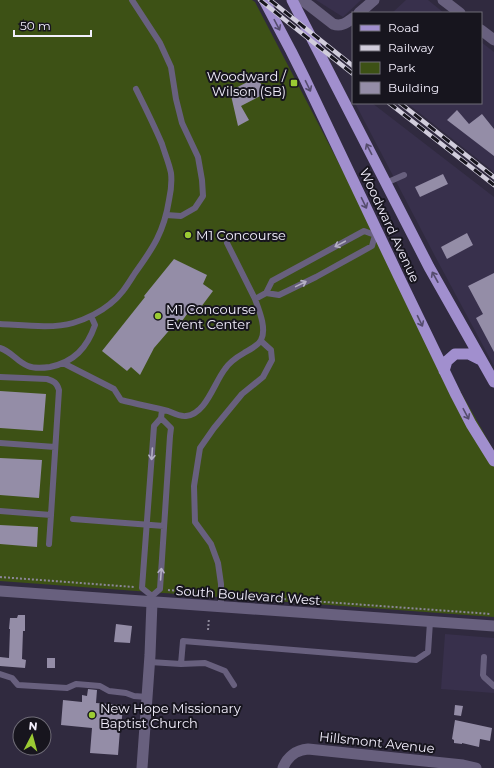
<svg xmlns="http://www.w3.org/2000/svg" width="494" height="768" viewBox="0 0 494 768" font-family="Montserrat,sans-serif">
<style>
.built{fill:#38304c}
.green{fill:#3d5115}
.building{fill:#948da7}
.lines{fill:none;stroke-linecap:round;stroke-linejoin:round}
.path{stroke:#8c8799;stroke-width:2;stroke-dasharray:2 2;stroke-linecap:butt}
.service{stroke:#68607e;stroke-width:6}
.minor{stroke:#68607e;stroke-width:11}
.tertiary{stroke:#68607e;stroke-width:11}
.primary{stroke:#a18fce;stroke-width:11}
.rail-casing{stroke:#d1cddc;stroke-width:4.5}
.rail{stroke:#17151e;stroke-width:3;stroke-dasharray:9;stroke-linecap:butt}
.oneway{stroke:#554c6d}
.oneway2{stroke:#b4afc4}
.poi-dot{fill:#9bcb33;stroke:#17151e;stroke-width:1.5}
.labels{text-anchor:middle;stroke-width:4;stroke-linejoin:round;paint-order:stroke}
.poi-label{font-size:13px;fill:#f3effd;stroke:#17151e;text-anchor:start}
.street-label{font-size:13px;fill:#f3effd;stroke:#17151e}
</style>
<rect width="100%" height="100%" fill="#302a3f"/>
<path class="built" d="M316,0H361L343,17Z
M406,0H428L444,13H392Z
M481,42L494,52V172L407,103H481Z
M355,103H372L494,197V366L436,258Z
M445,634L494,638V693L441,689Z"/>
<path class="green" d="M0,0H252L255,2L424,327L494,451V617L0,581Z"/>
<path class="building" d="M257,77L266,93L241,106L249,120L238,126L230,91Z
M457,110L469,124L482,114L494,129V156L447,120Z
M443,174L448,184L420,197L415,187Z
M467,233L473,245L447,259L441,247Z
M174,259L207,275L203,284L213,291L201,307L194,313L190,310L182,321L179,319L154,348L140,375L131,367L127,371L102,351L145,297L144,296Z
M494,273V352L476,318L483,314L468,286Z
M0,391L46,394L43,431L0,428Z
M0,458L42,460L39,498L0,495Z
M0,525L38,527L37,547L0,544Z
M18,615H25V631H23L22,659L26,660L25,668L0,666V657L9,658L10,629H9L10,618H17Z
M116,624L132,626L130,643L114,642Z
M47,658H55V668H47Z
M88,689L97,690L96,703L123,705L121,730H120L118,755L90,753L92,728L61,725L63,700L82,702V695L87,696Z
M455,705L463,706L461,716L454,715Z
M455,720L492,728L490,741L480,739L479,747L462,743V744L454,743V740L452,739Z"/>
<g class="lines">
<path class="path" d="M0,577L134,587
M168,590L214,593
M228,595L491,614
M208,630L209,618"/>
<path class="service" d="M132,0L160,43L171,67L176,99L182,123L198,157L202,180L203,196L195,208L181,216L166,215
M386,183L404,175
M375,235L372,246L316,277L279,295L266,293L272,281L364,231L375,235L379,234
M227,243L255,299L266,293
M0,324C21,325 53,329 73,323C86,319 99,313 110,304C121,296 128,284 135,273C153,248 164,232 169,200C171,191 172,182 171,173C169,163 165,154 162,144C154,125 145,107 136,89
M0,348C11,351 17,362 28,366C35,369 43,368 50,367C74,362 87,348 95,325L91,316
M63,363L114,389L121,400C136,404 152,407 168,411C173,413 180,417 186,416C206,414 214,383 225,369C229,363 237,357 244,353C249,350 258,346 261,340C267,329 259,310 255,299
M0,377L47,379C54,381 57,383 59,390L51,515L0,511
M161,418L171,428L170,436L160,589L152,596L142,588L154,426L161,418L162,410
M0,443L55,447
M73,519L164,526
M49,544L51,515
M221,607V584L218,563L211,544L195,522L194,486L200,448L214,428L242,394L263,377L272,360L271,350L261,341
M484,657L483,675L484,677L494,686
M150,662L181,664L183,641L416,660L428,652L430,622
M181,664L205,663L225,671L234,685
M0,674L12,678L18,685L67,688L76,684L100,686L109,691L126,693L134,696L147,697"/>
<path class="minor" d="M302,0L310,6L333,24C341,27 346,23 353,18
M443,0L460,13
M359,13L374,0
M481,30L494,40
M142,768L150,655L152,602
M283,768C287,757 296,750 308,749L463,765L476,768"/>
<path class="tertiary" d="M0,591L494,626"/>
<path class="primary" d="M264,0L291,51L304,77L399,277L456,395L471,424L494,461
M292,0L429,267L494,382
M444,371L447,361L455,354H469L481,360"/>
<g class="rail-casing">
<path id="rail" d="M260,0L353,74
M270,0L353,66
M389,103L494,185
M400,103L494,177"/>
</g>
<use href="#rail" class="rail"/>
</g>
<defs><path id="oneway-shaft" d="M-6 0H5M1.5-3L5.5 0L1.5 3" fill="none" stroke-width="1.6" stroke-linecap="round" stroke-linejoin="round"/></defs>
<g class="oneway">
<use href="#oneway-shaft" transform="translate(277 25) rotate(62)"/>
<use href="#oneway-shaft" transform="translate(308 86) rotate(64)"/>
<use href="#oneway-shaft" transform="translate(369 149) rotate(-117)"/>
<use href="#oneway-shaft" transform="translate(364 203) rotate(64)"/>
<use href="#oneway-shaft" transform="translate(435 277) rotate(-119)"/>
<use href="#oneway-shaft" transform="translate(420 321) rotate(64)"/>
<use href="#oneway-shaft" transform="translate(466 414) rotate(62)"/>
</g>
<g class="oneway2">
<use href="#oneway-shaft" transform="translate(340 244) rotate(152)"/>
<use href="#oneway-shaft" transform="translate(301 284) rotate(-26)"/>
<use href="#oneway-shaft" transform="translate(152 454) rotate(94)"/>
<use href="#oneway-shaft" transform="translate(161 574) rotate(-86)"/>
</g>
<g class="poi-dot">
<rect x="290" y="79" width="8" height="8" rx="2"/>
<circle cx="188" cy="235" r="4"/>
<circle cx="158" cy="316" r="4"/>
<circle cx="92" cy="715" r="4"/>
</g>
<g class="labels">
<g class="poi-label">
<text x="286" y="81" text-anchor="end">Woodward /<tspan x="286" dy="15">Wilson (SB)</tspan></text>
<text x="196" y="240">M1 Concourse</text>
<text x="166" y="314">M1 Concourse<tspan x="166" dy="15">Event Center</tspan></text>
<text x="100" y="713">New Hope Missionary<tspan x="100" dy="15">Baptist Church</tspan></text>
</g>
<g class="street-label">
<text transform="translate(390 225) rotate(65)" y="5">Woodward Avenue</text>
<text transform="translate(248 595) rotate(4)" y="5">South Boulevard West</text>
<text transform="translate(377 742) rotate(6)" y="5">Hillsmont Avenue</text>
</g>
</g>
<rect x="352" y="12" width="130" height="92" fill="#17151e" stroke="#6f6c77"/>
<rect x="360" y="25" width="20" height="6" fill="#a18fce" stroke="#6f6c77"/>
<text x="388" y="32" font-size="12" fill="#f3effd">Road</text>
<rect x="360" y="45" width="20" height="6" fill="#d1cddc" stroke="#6f6c77"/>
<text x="388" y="52" font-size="12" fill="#f3effd">Railway</text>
<rect x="360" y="62" width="20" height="12" fill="#3d5115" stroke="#6f6c77"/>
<text x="388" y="72" font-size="12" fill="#f3effd">Park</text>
<rect x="360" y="82" width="20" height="12" fill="#948da7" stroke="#6f6c77"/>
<text x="388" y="92" font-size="12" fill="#f3effd">Building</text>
<g transform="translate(32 736) rotate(6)"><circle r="19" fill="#17151e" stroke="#6f6c77"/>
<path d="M0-3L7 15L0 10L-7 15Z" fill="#9bcb33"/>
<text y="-6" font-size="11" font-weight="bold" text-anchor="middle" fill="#f3effd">N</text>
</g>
<path d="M14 30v6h77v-6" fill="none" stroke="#f3effd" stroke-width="2"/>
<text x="20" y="30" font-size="12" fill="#f3effd" stroke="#17151e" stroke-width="3" paint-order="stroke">50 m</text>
</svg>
